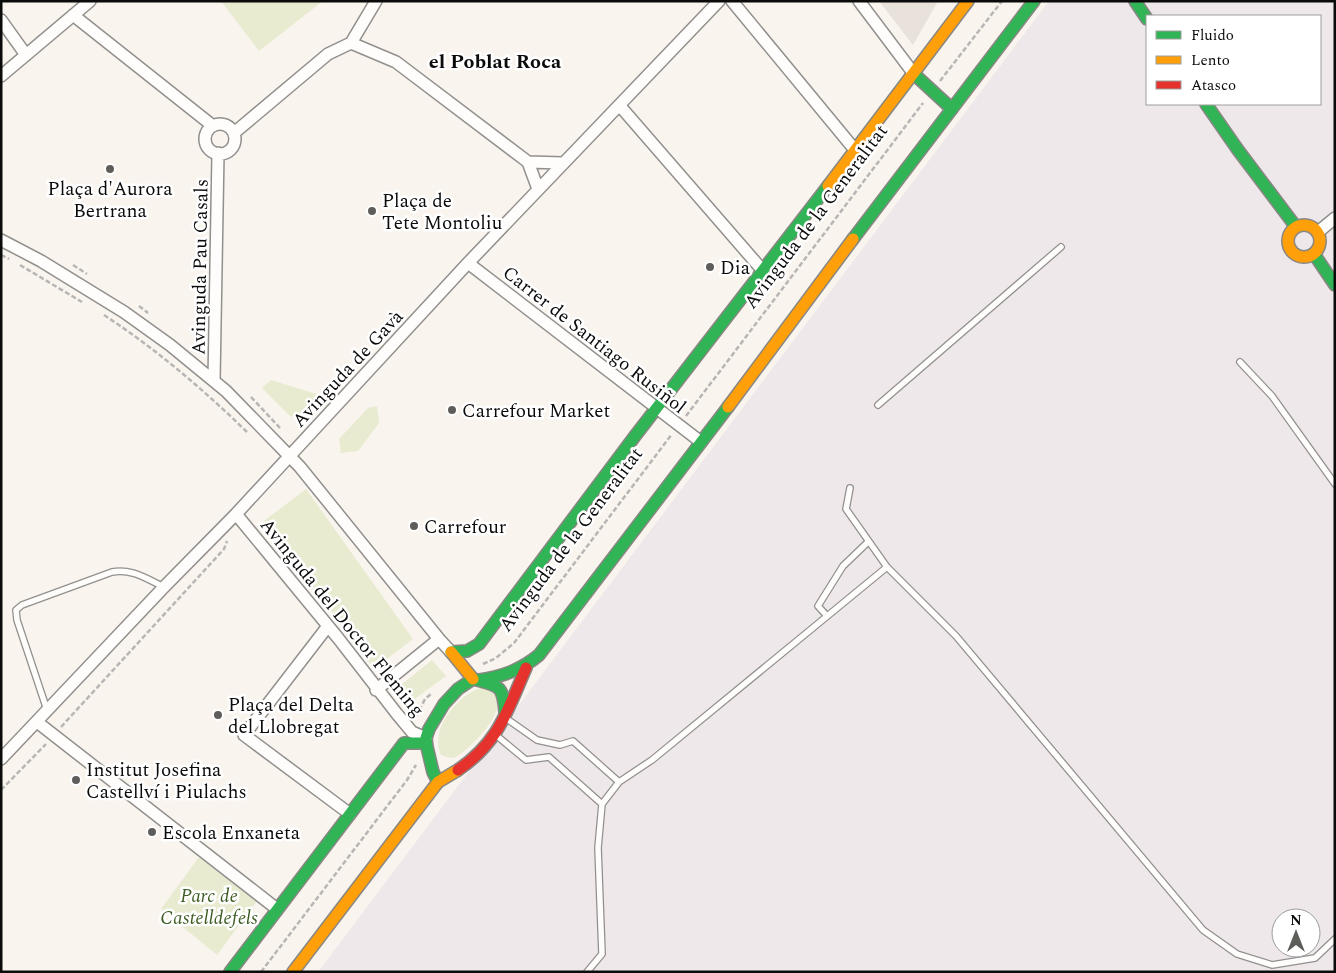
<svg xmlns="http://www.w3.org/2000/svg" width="1336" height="973" viewBox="0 0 1336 973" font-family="Spectral,serif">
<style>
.industrial{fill:#eee8eb;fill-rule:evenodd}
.green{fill:#e8ebd0}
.plaza{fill:#e8e2db}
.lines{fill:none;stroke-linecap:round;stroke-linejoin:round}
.stream{stroke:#c8ecef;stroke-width:4}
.lane-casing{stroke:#92908d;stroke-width:8}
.street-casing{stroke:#92908d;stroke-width:14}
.fast-casing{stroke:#898784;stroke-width:14}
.slow-casing{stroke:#898784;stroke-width:14}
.jam-casing{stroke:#898784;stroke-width:14}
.path{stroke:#b7b6b5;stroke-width:2.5;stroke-dasharray:5 2.5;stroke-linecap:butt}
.lane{stroke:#fefdfc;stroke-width:5.5}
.street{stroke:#fefdfc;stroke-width:11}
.fast{stroke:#30b455;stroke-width:11}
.slow{stroke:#ff9f0a;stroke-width:11}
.jam{stroke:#e5322d;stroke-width:11}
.poi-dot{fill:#5e5d5a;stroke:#fff;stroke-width:2}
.labels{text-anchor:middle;stroke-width:5;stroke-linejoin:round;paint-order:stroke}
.poi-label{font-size:19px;fill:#0b0b0b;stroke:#fff;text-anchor:start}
.street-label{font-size:19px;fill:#0b0b0b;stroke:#fff}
.park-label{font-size:19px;font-style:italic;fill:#3d5b22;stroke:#fff}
.neighbourhood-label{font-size:20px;font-weight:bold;fill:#0b0b0b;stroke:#fff}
</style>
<rect width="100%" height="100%" fill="#f9f4ee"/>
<path class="industrial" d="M1049,1H1335V972H318ZM1147,16H1320V104H1147ZM1281,918H1311V948H1281Z"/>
<path class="green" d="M221,1H323L259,51Z
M271,380L320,395L306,411L291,417L262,388Z
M377,406L379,423L358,451L341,453L339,439L368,408Z
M306,489L413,639L374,669L264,521Z
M432,660L446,676L412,701L396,689Z
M484,687C518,701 478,740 463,752C460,754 456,757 453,758C448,758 445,756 441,755C429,728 459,693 484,687Z
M199,857L257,901L217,955L161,909Z"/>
<path class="plaza" d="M879,1H938L913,45Z"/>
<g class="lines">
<path class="stream" d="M1334,972L1335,971"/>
<g class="lane-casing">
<path id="lane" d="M1240,362L1272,396L1335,484
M878,405L1061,247
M850,488L846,509L887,567L956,636L1203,930L1237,954L1272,965L1315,958L1335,939
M827,616L818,606L843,566L868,542
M47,710L17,620L16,610L22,605L112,572C131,568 147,579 164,587
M507,719L537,740L560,745L573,741L619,782
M497,736L526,760L549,757L602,804
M587,972L602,954L598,848L602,804L619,782L652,760L887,567"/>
</g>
<g class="street-casing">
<path id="street" d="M732,1L855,150
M859,1L914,74
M73,15L213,126
M1,20L26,55
M351,43L376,1
M1,76L90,1
M620,106L764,272
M205 139a15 15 0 1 1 30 0a15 15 0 1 1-30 0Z
M234,133L328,54L351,43L396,62L528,162L538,189
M528,162L563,163
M1318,232L1335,218
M1,240L41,261L124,312L170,345L226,391L300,467L439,639L451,652
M468,263L701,442
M214,381L218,153
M236,514L338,638L397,714L412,732L426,738
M328,626L244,735L350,814
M376,690L439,639
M37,722L277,909
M1,759L164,587L236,514L468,263L719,1"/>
</g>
<g class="fast-casing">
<path id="fast" d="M1135,1L1147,19
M914,74L952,109
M1206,104L1238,150L1296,227
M853,239L1034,1
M1314,254L1335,285
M451,652L467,651L479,644L635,436L828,186
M480,680C503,676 521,670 539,655L728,407
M438,782L433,772L427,747L426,738L429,729L444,704L458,689L473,679C499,686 503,684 505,713
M230,972L404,743H426"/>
</g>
<g class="slow-casing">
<path id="slow" d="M828,186L968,1
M1288 241a16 16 0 1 1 32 0a16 16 0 1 1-32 0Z
M728,407L853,239
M451,652L473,679
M293,972L438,782L458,770"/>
</g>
<g class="jam-casing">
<path id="jam" d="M458,770C499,742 507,711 526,668"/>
</g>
<path class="path" d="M940,81L1002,1
M1,255L9,259
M20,265L82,302
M73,265L87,274
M139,306L148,313
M104,315C156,349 204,390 248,433
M251,397L280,428
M686,416L923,103
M483,664L496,658L514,643L672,434
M416,717L425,699L432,693
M61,727L224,549L227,541
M1,790L46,744
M261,972L407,780L416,765"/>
<use href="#lane" class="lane"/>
<use href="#street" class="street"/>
<use href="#fast" class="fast"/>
<use href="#slow" class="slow"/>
<use href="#jam" class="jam"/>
</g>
<g class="poi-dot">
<circle cx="110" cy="169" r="5"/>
<circle cx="372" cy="211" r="5"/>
<circle cx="710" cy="267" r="5"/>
<circle cx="452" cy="410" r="5"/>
<circle cx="414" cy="526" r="5"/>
<circle cx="218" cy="715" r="5"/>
<circle cx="76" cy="780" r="5"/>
<circle cx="152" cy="832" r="5"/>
</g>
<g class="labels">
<g class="poi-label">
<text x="110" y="195" text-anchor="middle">Plaça d'Aurora<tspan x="110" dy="22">Bertrana</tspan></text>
<text x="382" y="207">Plaça de<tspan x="382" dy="22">Tete Montoliu</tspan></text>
<text x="720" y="274">Dia</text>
<text x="462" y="417">Carrefour Market</text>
<text x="424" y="533">Carrefour</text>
<text x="228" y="711">Plaça del Delta<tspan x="228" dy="22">del Llobregat</tspan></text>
<text x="86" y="776">Institut Josefina<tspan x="86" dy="22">Castellví i Piulachs</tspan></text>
<text x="162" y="839">Escola Enxaneta</text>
</g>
<g class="street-label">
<text transform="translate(815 216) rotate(-53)" y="7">Avinguda de la Generalitat</text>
<text transform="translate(199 267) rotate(-89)" y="7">Avinguda Pau Casals</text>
<text transform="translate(595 339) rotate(38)" y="7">Carrer de Santiago Rusiñol</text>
<text transform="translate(347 368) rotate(-47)" y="7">Avinguda de Gavà</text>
<text transform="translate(570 539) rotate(-53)" y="7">Avinguda de la Generalitat</text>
<text transform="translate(343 617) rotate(51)" y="7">Avinguda del Doctor Fleming</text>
</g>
<g class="park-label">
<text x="209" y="902">Parc de<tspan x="209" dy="22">Castelldefels</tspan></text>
</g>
<g class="neighbourhood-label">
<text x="495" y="68">el Poblat Roca</text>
</g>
</g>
<rect width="1336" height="973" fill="none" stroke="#0b0b0b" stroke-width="5"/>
<rect x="1146" y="15" width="175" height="90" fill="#ffffff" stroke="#9d9d9d"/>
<rect x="1156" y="31" width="25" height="8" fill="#30b455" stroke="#9d9d9d"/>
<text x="1191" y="40" font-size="15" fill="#0b0b0b">Fluido</text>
<rect x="1156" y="56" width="25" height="8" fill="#ff9f0a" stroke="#9d9d9d"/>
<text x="1191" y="65" font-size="15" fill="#0b0b0b">Lento</text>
<rect x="1156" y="81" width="25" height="8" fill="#e5322d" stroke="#9d9d9d"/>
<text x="1191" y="90" font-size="15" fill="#0b0b0b">Atasco</text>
<g transform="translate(1296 933)"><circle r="24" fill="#ffffff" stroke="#9d9d9d"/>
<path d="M0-4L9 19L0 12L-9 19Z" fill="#5e5d5a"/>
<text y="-8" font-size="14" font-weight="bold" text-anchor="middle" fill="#0b0b0b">N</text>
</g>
</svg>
